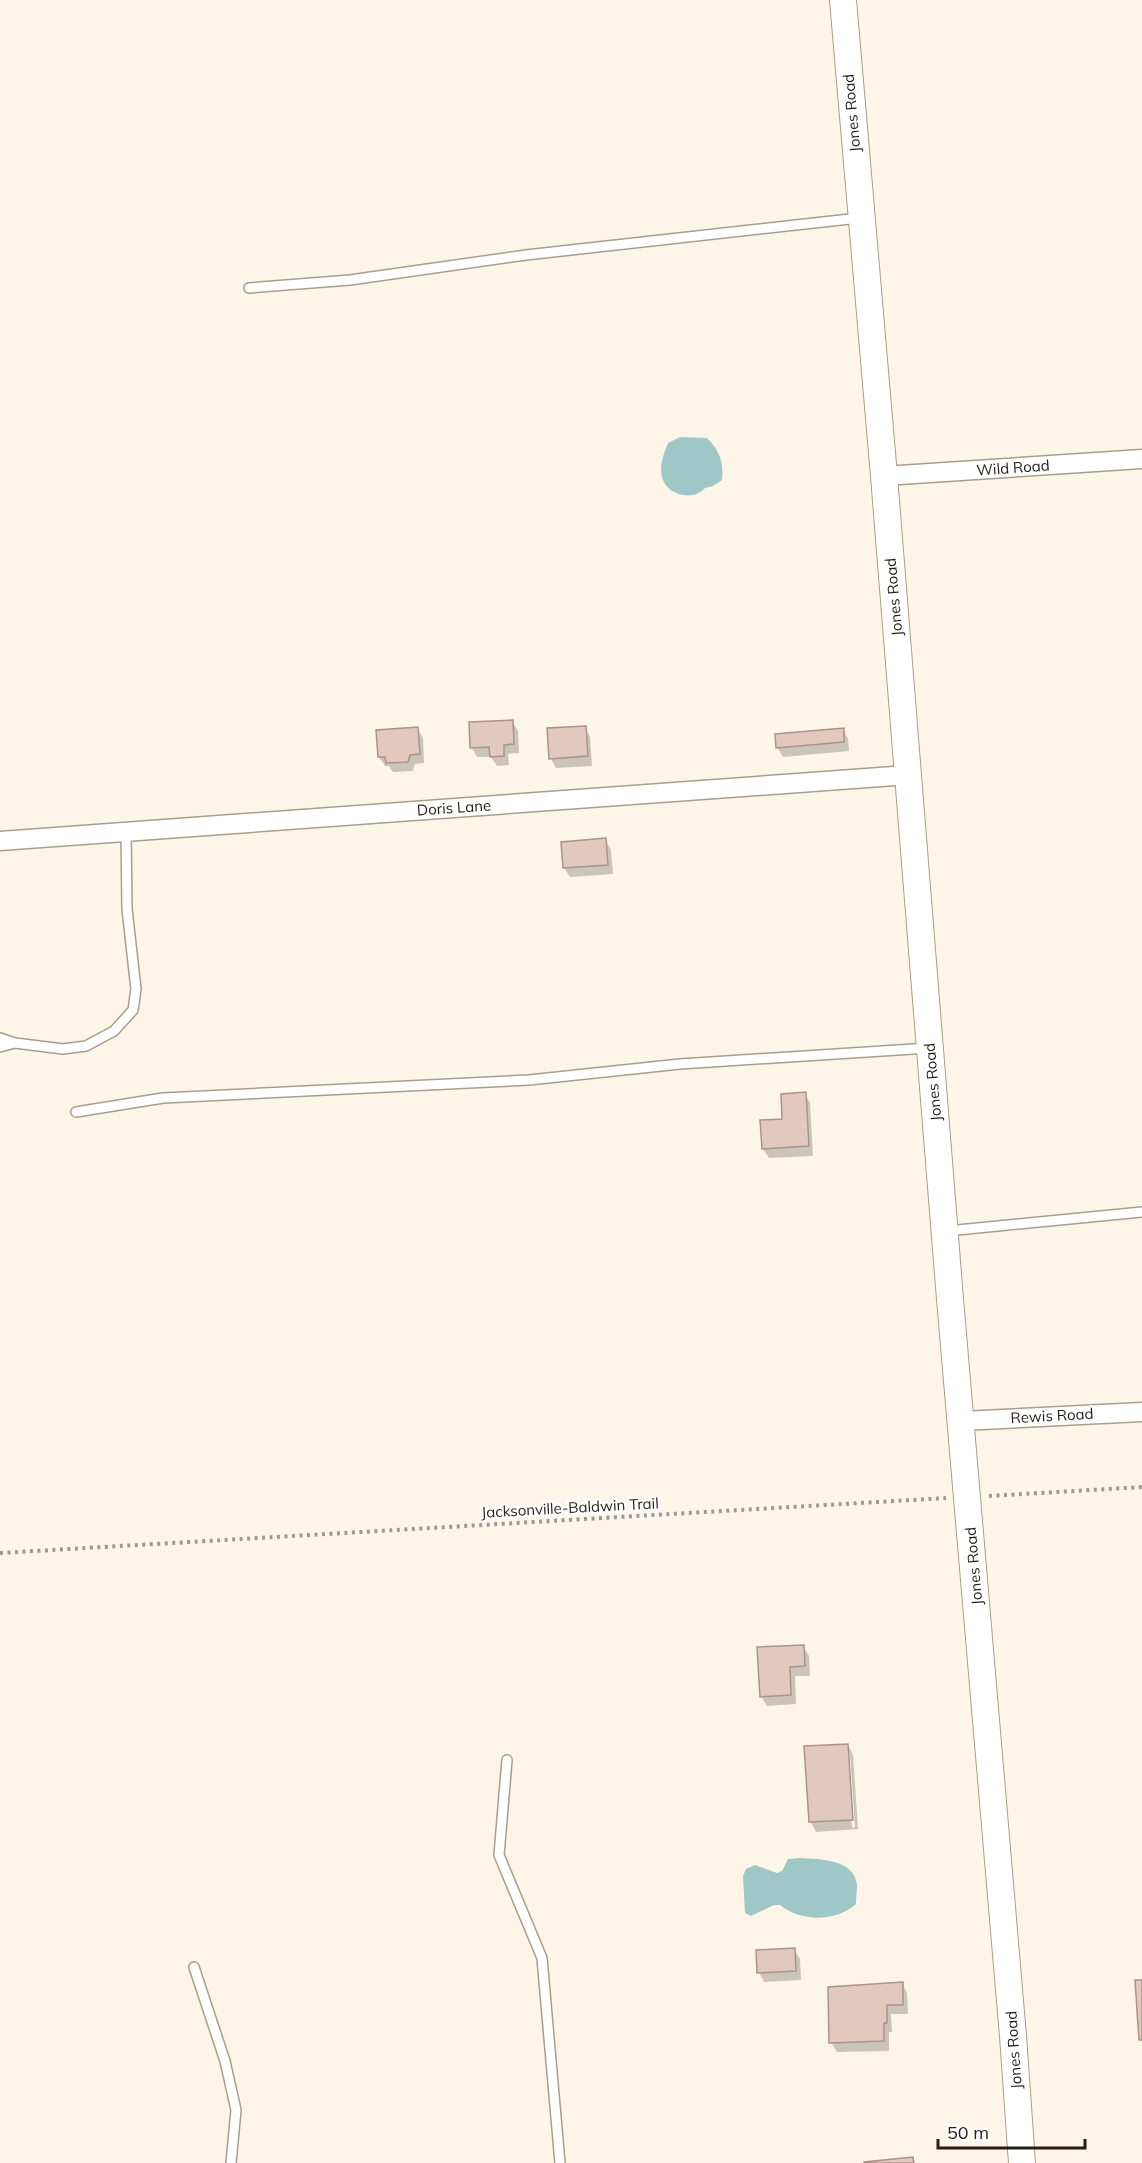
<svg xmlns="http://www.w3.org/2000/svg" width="1142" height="2163" viewBox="0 0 1142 2163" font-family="Mulish,sans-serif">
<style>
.water{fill:#9fc7c8}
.shadow{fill:#0003;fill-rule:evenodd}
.building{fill:#e2c9bd;stroke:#ab9389;stroke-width:1.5}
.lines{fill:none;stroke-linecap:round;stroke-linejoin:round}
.lane-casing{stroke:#aa9e89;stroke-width:12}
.street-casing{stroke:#aa9e89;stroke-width:21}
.secondary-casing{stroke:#aa9e89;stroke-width:28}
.path{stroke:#9e988d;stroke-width:4;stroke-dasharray:3 4.5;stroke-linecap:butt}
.lane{stroke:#fff;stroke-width:9}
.street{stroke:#fff;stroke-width:18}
.secondary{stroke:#fff;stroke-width:26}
.labels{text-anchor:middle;stroke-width:5;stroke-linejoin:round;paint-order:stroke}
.street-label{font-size:15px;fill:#231f17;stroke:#fff}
</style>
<rect width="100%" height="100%" fill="#fdf5e8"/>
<path class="water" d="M680,437L707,438C720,451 724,463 722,480L713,486L705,488C693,502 666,495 662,477C659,466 664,453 668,443Z
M800,1858C819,1859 855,1859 857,1885C857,1891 856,1898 856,1904C836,1922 801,1922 780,1905H774L751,1916L745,1913L743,1876L746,1869L755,1865L777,1873L782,1871L788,1859Z"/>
<path class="shadow" d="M512,721L518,731L519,753L508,754L509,765L497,766L491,757H477L472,748Z
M585,727L590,737L592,766L556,768L551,759Z
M417,728L423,738L424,763L415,764L413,771L393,772L389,766H385L379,757Z
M843,729L848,739L849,751L783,757L777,747Z
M605,840L611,850L613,874L570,877L564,868Z
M805,1094L810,1103L813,1156L769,1158L763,1149Z
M803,1646L809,1656L810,1676H795L796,1704L767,1706L761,1696Z
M848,1745L853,1755L858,1829L816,1832L811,1822L806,1748ZM847,1753H850L855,1827L852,1828Z
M794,1949L800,1959L801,1980L764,1982L759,1972Z
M902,1983L907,1993L908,2014H891L892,2032H889V2051L837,2052L831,2042L870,1984Z"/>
<path class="building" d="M513,720L514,744L504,745V756L490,757L489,747L470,748L469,722Z
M586,726L588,756L549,759L547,728Z
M418,727L420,754L410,755L408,762L386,763L385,757H378L376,730Z
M844,728V742L776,748L775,734Z
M606,838L608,865L563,868L561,842Z
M806,1092L809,1146L762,1149L760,1120L782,1119L781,1094Z
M804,1645L805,1666L790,1667L791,1695L760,1697L757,1647Z
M848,1744L853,1820L809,1822L804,1746Z
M795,1948L796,1971L757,1973L756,1950Z
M1135,1980H1142V2040H1139Z
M903,1982V2005H887V2023H884V2041L829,2043L828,1987Z
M913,2157L914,2163H864V2162Z"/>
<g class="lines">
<g class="lane-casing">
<path id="lane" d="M249,288L350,280L526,255L859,218
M0,1038L15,1043L63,1049L86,1046L114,1031L133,1010L136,989L127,909L126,831
M0,1047L15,1043
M76,1112L163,1098L529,1080L680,1064L929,1048
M947,1231L1142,1212
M507,1760L499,1855L542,1958L560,2163
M194,1967L225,2061L236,2110L231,2163"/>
</g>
<g class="street-casing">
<path id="street" d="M884,476L1142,459
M0,841L908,775
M962,1421L1142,1412"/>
</g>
<g class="secondary-casing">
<path id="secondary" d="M843,0L884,476L950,1299L1013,2036L1022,2163"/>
</g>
<path class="path" d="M989,1496L1142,1487
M0,1553L946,1498"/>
<use href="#lane" class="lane"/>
<use href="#street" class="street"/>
<use href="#secondary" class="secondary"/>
</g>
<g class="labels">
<g class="street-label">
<text transform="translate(852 113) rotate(-95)" y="5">Jones Road</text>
<text transform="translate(1013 468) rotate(-4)" y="5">Wild Road</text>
<text transform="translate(894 597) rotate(-95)" y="5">Jones Road</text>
<text transform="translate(454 808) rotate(-4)" y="5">Doris Lane</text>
<text transform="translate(933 1082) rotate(-95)" y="5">Jones Road</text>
<text transform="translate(1052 1416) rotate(-3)" y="5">Rewis Road</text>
<text transform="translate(570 1508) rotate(-3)" y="5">Jacksonville-Baldwin Trail</text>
<text transform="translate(974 1566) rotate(-95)" y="5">Jones Road</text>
<text transform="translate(1014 2050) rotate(-94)" y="5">Jones Road</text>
</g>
</g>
<path d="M938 2139v9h147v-9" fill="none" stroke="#231f17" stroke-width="3"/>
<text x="947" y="2139" font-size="18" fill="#231f17" stroke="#ffffff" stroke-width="4.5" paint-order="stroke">50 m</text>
</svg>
